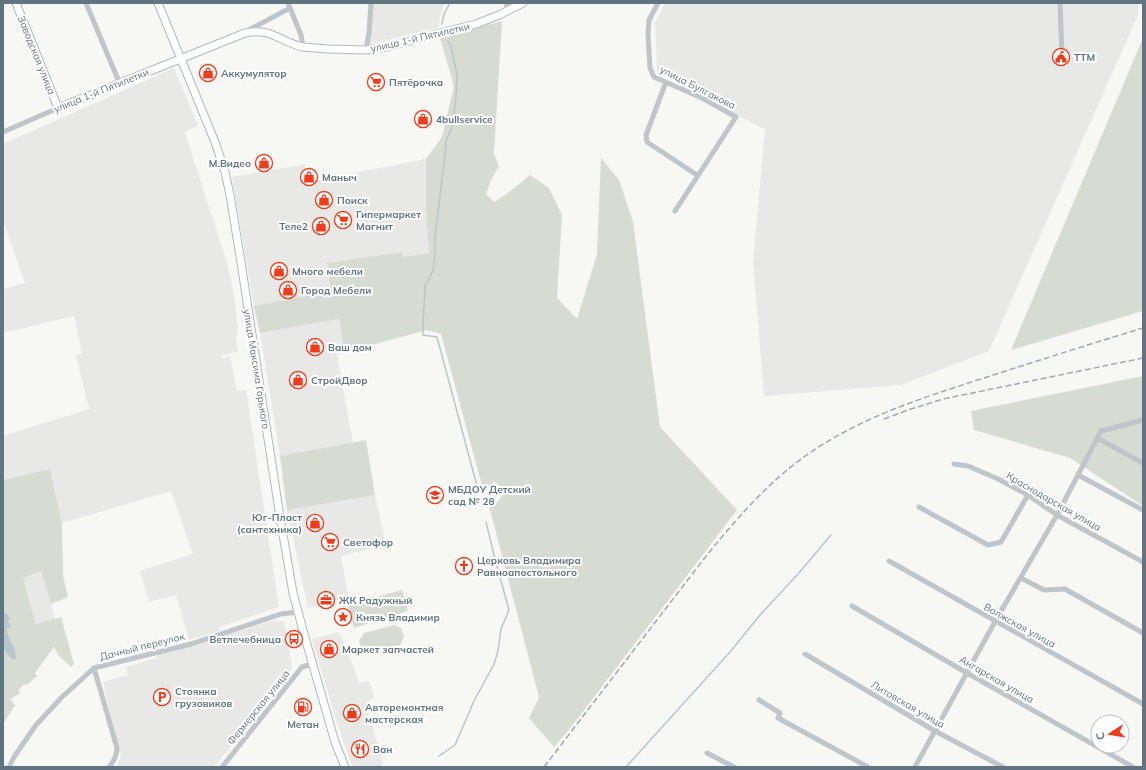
<svg xmlns="http://www.w3.org/2000/svg" width="1146" height="770" viewBox="0 0 1146 770" font-family="Mulish,sans-serif">
<style>
.built{fill:#e8e8e7}
.green{fill:#d7dcd2}
.water{fill:#b8c7cb}
.lines{fill:none;stroke-linecap:round;stroke-linejoin:round}
.stream{stroke:#b8c7cb;stroke-width:1.5}
.secondary-casing{stroke:#b1b9bd;stroke-width:9}
.street{stroke:#bfc5c8;stroke-width:5}
.secondary{stroke:#fff;stroke-width:7}
.rail{stroke:#a0a9ae;stroke-width:1.5;stroke-dasharray:6 3;stroke-linecap:butt}
.labels{text-anchor:middle;stroke-width:4;stroke-linejoin:round;paint-order:stroke}
.street-label{font-size:10px;fill:#607581;stroke:#fff}
.poi-label{font-size:10px;font-weight:bold;fill:#607581;stroke:#fff;text-anchor:start}
</style>
<rect width="100%" height="100%" fill="#f7f7f3"/>
<path class="built" d="M373,3H445L442,9L438,28L370,44Z
M665,3H1138V15L989,351L901,385L764,396L753,262L765,128H762L731,112V108L704,97L657,71L655,23Z
M174,68L198,125L185,132L227,263L235,301L238,335L236,336L238,352L222,355V358L230,357L237,391L246,390L279,607L219,627L221,631L189,640L176,595L149,602L140,571L193,554L171,491L62,523L50,469L3,480V436L89,409L76,355L82,353L74,316L3,333V289L25,283L3,221V144Z
M426,159V211L429,253L403,257L402,252L327,263L332,291L254,306L232,177L305,164L307,182Z
M339,319L345,352L337,355L353,443L280,456L260,333Z
M375,495L386,545L341,556L348,597L308,608L287,510Z
M41,571L55,619L36,624L23,578Z
M275,620L277,622L284,621L292,666L288,676L214,767H117L121,754L120,751H118L103,682L128,675L126,667L157,658V655Z
M339,632L353,665L359,683L369,681L374,697L366,704L383,763L382,767H353L350,761L336,720L312,639Z"/>
<path class="green" d="M502,21L494,154L499,166L491,180L486,194L494,202L508,193L530,175L549,188L562,215L557,298L577,319L597,254L601,158L619,180L633,222L660,427L737,510L568,731L554,747L529,718L539,697L489,506L498,502L505,491L494,481L484,493L441,334L427,330L345,352L339,319L260,333L254,306L331,291L327,263L402,252L403,257L429,253L426,211V159L442,137L454,86L440,38Z
M1143,38V311L1011,350Z
M1143,376V506L1070,458L974,430L971,411Z
M366,440L375,495L287,510L280,456Z
M50,469L62,523L63,576L68,597L51,604L41,571L23,578L36,624L61,617L74,664L71,667L58,655L54,647L35,673L37,676L28,684L23,685L18,691L21,693L10,699L15,705L3,724V480Z
M402,590L408,611L354,628L348,605Z
M394,625L401,628L404,637L400,645L369,653L362,649L359,641L364,633Z"/>
<path class="water" d="M6,613L10,619L8,620C8,623 11,625 10,628L7,627C6,635 12,641 14,648C15,651 16,655 16,658L15,659H12L5,651L3,645V614Z"/>
<g class="lines">
<path class="stream" d="M442,24L444,14L450,3
M448,41L451,47L457,74L456,97L452,128L446,141L445,155L435,237V255L433,271L425,286L423,326V335L437,337L477,486
M439,756L455,745L474,701L494,664L498,651L501,629L509,610L495,559L486,522
M626,767L730,652L760,615L798,574L831,535"/>
<g class="secondary-casing">
<path id="secondary" d="M16,3L58,108L245,33C271,27 280,42 303,47L328,49L366,50L386,47L476,24L499,15L523,3
M158,3L215,142L225,172L230,195L240,256L280,517L293,593L304,634L335,742L345,767"/>
</g>
<path class="street" d="M86,3L119,82
M288,3L301,35L303,47
M658,3L649,20L648,35L650,68L654,77L702,98L736,117L675,211
M1060,3L1062,56
M506,12L507,3
M247,31L290,8
M366,50L369,33L371,3
M666,82L646,135L647,142L697,175
M3,132L58,108
M1097,438L1143,463
M954,464L968,466L998,479L1028,495L1057,515L1143,562
M1078,475L1143,510
M919,507L988,545L1001,542L1028,495
M889,561L1143,704
M1021,578L1044,590L1065,589L1143,633
M852,606L967,673L1133,767
M805,654L935,731L1003,767
M94,668L117,748C117,756 114,761 109,767
M759,700L780,713L778,718L868,767
M707,753L734,767
M9,767L14,757L36,725L62,697L94,668L191,644L281,614L298,612
M222,767L302,667L312,664
M915,767L997,618L1057,515L1101,431L1143,420"/>
<use href="#secondary" class="secondary"/>
<path class="rail" d="M884,419L908,410L943,399L1143,358
M544,767L703,560C736,519 772,477 817,448C870,414 925,397 984,378C1037,361 1090,344 1143,328"/>
</g>
<defs>
<g id="civic-ring" transform="scale(0.9)"><circle r="9.5" fill="#fff" stroke="#ee3c1c" stroke-width="1.5"/><path d="M-.6-6.5H3V-4.5H.6V-3L4-1V1h2V6H-6V1h2V-1L-.6-3ZM-1.2 2.5V6h2.4V2.5Z" fill="#ee3c1c"/></g>
<g id="shop-ring" transform="scale(0.9)"><circle r="9.5" fill="#fff" stroke="#ee3c1c" stroke-width="1.5"/><path d="M-5-2.5h2.3a2.7 3.5 0 0 1 5.4 0H5L5.5 6h-11ZM-1.5-2.5h3a1.5 2.3 0 0 0-3 0Z" fill="#ee3c1c"/></g>
<g id="supermarket-ring" transform="scale(0.9)"><circle r="9.5" fill="#fff" stroke="#ee3c1c" stroke-width="1.5"/><path d="M-6-5.5h2.5l.6 2H6L4.5 2H-2.5L-4.4-4H-6ZM-1.5 3.2a1.3 1.3 0 1 0 .1 0ZM3 3.2a1.3 1.3 0 1 0 .1 0Z" fill="#ee3c1c"/></g>
<g id="school-ring" transform="scale(0.9)"><circle r="9.5" fill="#fff" stroke="#ee3c1c" stroke-width="1.5"/><path d="M0-5L7-2L0 1L-7-2ZM-4 1L0 2.5L4 1V4Q0 6-4 4Z" fill="#ee3c1c"/></g>
<g id="church-ring" transform="scale(0.9)"><circle r="9.5" fill="#fff" stroke="#ee3c1c" stroke-width="1.5"/><path d="M-1.2-6h2.4v3.5h3.3v2.4h-3.3V6h-2.4V-.1h-3.3v-2.4h3.3Z" fill="#ee3c1c"/></g>
<g id="office-ring" transform="scale(0.9)"><circle r="9.5" fill="#fff" stroke="#ee3c1c" stroke-width="1.5"/><path d="M-6-3h4V-5.5h4V-3h4V5H-6ZM-1-4.5V-3h2v-1.5ZM-6 0V1H6V0Z" fill="#ee3c1c"/></g>
<g id="sight-ring" transform="scale(0.9)"><circle r="9.5" fill="#fff" stroke="#ee3c1c" stroke-width="1.5"/><path d="M0-6L1.8-2.2L6-1.7L2.9 1.2L3.7 5.4L0 3.3L-3.7 5.4L-2.9 1.2L-6-1.7L-1.8-2.2Z" fill="#ee3c1c"/></g>
<g id="bus-ring" transform="scale(0.9)"><circle r="9.5" fill="#fff" stroke="#ee3c1c" stroke-width="1.5"/><path d="M-5-6H5V4H4V6H2V4H-2V6H-4V4H-5ZM-3.5-4V0h7V-4ZM-3.5 1.2v1.5H-2V1.2ZM2 1.2v1.5H3.5V1.2Z" fill="#ee3c1c"/></g>
<g id="parking-ring" transform="scale(0.9)"><circle r="9.5" fill="#fff" stroke="#ee3c1c" stroke-width="1.5"/><path d="M-3.5-5.5H1a3.5 3.5 0 0 1 0 7H-1V5.5H-3.5ZM-1-3.4V-.6H.8a1.4 1.4 0 0 0 0-2.8Z" fill="#ee3c1c"/></g>
<g id="fuel-ring" transform="scale(0.9)"><circle r="9.5" fill="#fff" stroke="#ee3c1c" stroke-width="1.5"/><path d="M-5.5-6h7V0h2V4h1.3V-2.5L3-4.5l.8-.8L6-3V5H2.5V1h-1V6h-7ZM-4.2-4.7v3.2H.2V-4.7Z" fill="#ee3c1c"/></g>
<g id="restaurant-ring" transform="scale(0.9)"><circle r="9.5" fill="#fff" stroke="#ee3c1c" stroke-width="1.5"/><path d="M-5-6h1v4h1v-4h1v4h1v-4h1v5L-1.5 .5V6h-2V.5L-5-1ZM5-6V6H3V1.5H1.5Q1.5-4 5-6Z" fill="#ee3c1c"/></g>
</defs>
<g fill-rule="evenodd">
<use href="#civic-ring" x="1061" y="57"/>
<use href="#shop-ring" x="208" y="73"/>
<use href="#supermarket-ring" x="376" y="82"/>
<use href="#shop-ring" x="423" y="119"/>
<use href="#shop-ring" x="264" y="163"/>
<use href="#shop-ring" x="309" y="177"/>
<use href="#shop-ring" x="324" y="200"/>
<use href="#supermarket-ring" x="343" y="220"/>
<use href="#shop-ring" x="321" y="226"/>
<use href="#shop-ring" x="279" y="271"/>
<use href="#shop-ring" x="288" y="290"/>
<use href="#shop-ring" x="315" y="347"/>
<use href="#shop-ring" x="298" y="380"/>
<use href="#school-ring" x="435" y="495"/>
<use href="#shop-ring" x="315" y="523"/>
<use href="#supermarket-ring" x="330" y="542"/>
<use href="#church-ring" x="464" y="566"/>
<use href="#office-ring" x="326" y="600"/>
<use href="#sight-ring" x="343" y="617"/>
<use href="#bus-ring" x="294" y="639"/>
<use href="#shop-ring" x="329" y="649"/>
<use href="#parking-ring" x="162" y="697"/>
<use href="#fuel-ring" x="303" y="707"/>
<use href="#shop-ring" x="352" y="713"/>
<use href="#restaurant-ring" x="360" y="749"/>
</g>
<g class="labels">
<g class="street-label">
<text transform="translate(420 37) rotate(-13)" y="4">улица 1-й Пятилетки</text>
<text transform="translate(37 55) rotate(68)" y="4">Заводская улица</text>
<text transform="translate(698 87) rotate(27)" y="4">улица Булгакова</text>
<text transform="translate(101 90) rotate(-22)" y="4">улица 1-й Пятилетки</text>
<text transform="translate(257 369) rotate(81)" y="4">улица Максима Горького</text>
<text transform="translate(1054 501) rotate(30)" y="4">Краснодарская улица</text>
<text transform="translate(1020 625) rotate(29)" y="4">Волжская улица</text>
<text transform="translate(142 646) rotate(-14)" y="4">Дачный переулок</text>
<text transform="translate(997 679) rotate(30)" y="4">Ангарская улица</text>
<text transform="translate(908 704) rotate(30)" y="4">Литовская улица</text>
<text transform="translate(258 707) rotate(-51)" y="4">Фермерская улица</text>
</g>
<g class="poi-label">
<text x="1074" y="61">ТТМ</text>
<text x="221" y="77">Аккумулятор</text>
<text x="389" y="86">Пятёрочка</text>
<text x="436" y="123">4bullservice</text>
<text x="251" y="167" text-anchor="end">М.Видео</text>
<text x="322" y="181">Маныч</text>
<text x="337" y="204">Поиск</text>
<text x="356" y="218">Гипермаркет<tspan x="356" dy="12">Магнит</tspan></text>
<text x="308" y="230" text-anchor="end">Теле2</text>
<text x="292" y="275">Много мебели</text>
<text x="301" y="294">Город Мебели</text>
<text x="328" y="351">Ваш дом</text>
<text x="311" y="384">СтройДвор</text>
<text x="448" y="493">МБДОУ Детский<tspan x="448" dy="12">сад № 28</tspan></text>
<text x="302" y="521" text-anchor="end">Юг-Пласт<tspan x="302" dy="12">(сантехника)</tspan></text>
<text x="343" y="546">Светофор</text>
<text x="477" y="564">Церковь Владимира<tspan x="477" dy="12">Равноапостольного</tspan></text>
<text x="339" y="604">ЖК Радужный</text>
<text x="356" y="621">Князь Владимир</text>
<text x="281" y="643" text-anchor="end">Ветлечебница</text>
<text x="342" y="653">Маркет запчастей</text>
<text x="175" y="695">Стоянка<tspan x="175" dy="12">грузовиков</tspan></text>
<text x="365" y="711">Авторемонтная<tspan x="365" dy="12">мастерская</tspan></text>
<text x="303" y="728" text-anchor="middle">Метан</text>
<text x="373" y="753">Ван</text>
</g>
</g>
<rect width="1146" height="770" fill="none" stroke="#607581" stroke-width="8"/>
<g transform="translate(1110 734) rotate(258)"><circle r="19" fill="#ffffff" stroke="#bfc8cd"/>
<path d="M0-3L7 15L0 10L-7 15Z" fill="#ee3c1c"/>
<text y="-6" font-size="11" font-weight="bold" text-anchor="middle" fill="#607581">С</text>
</g>
</svg>
